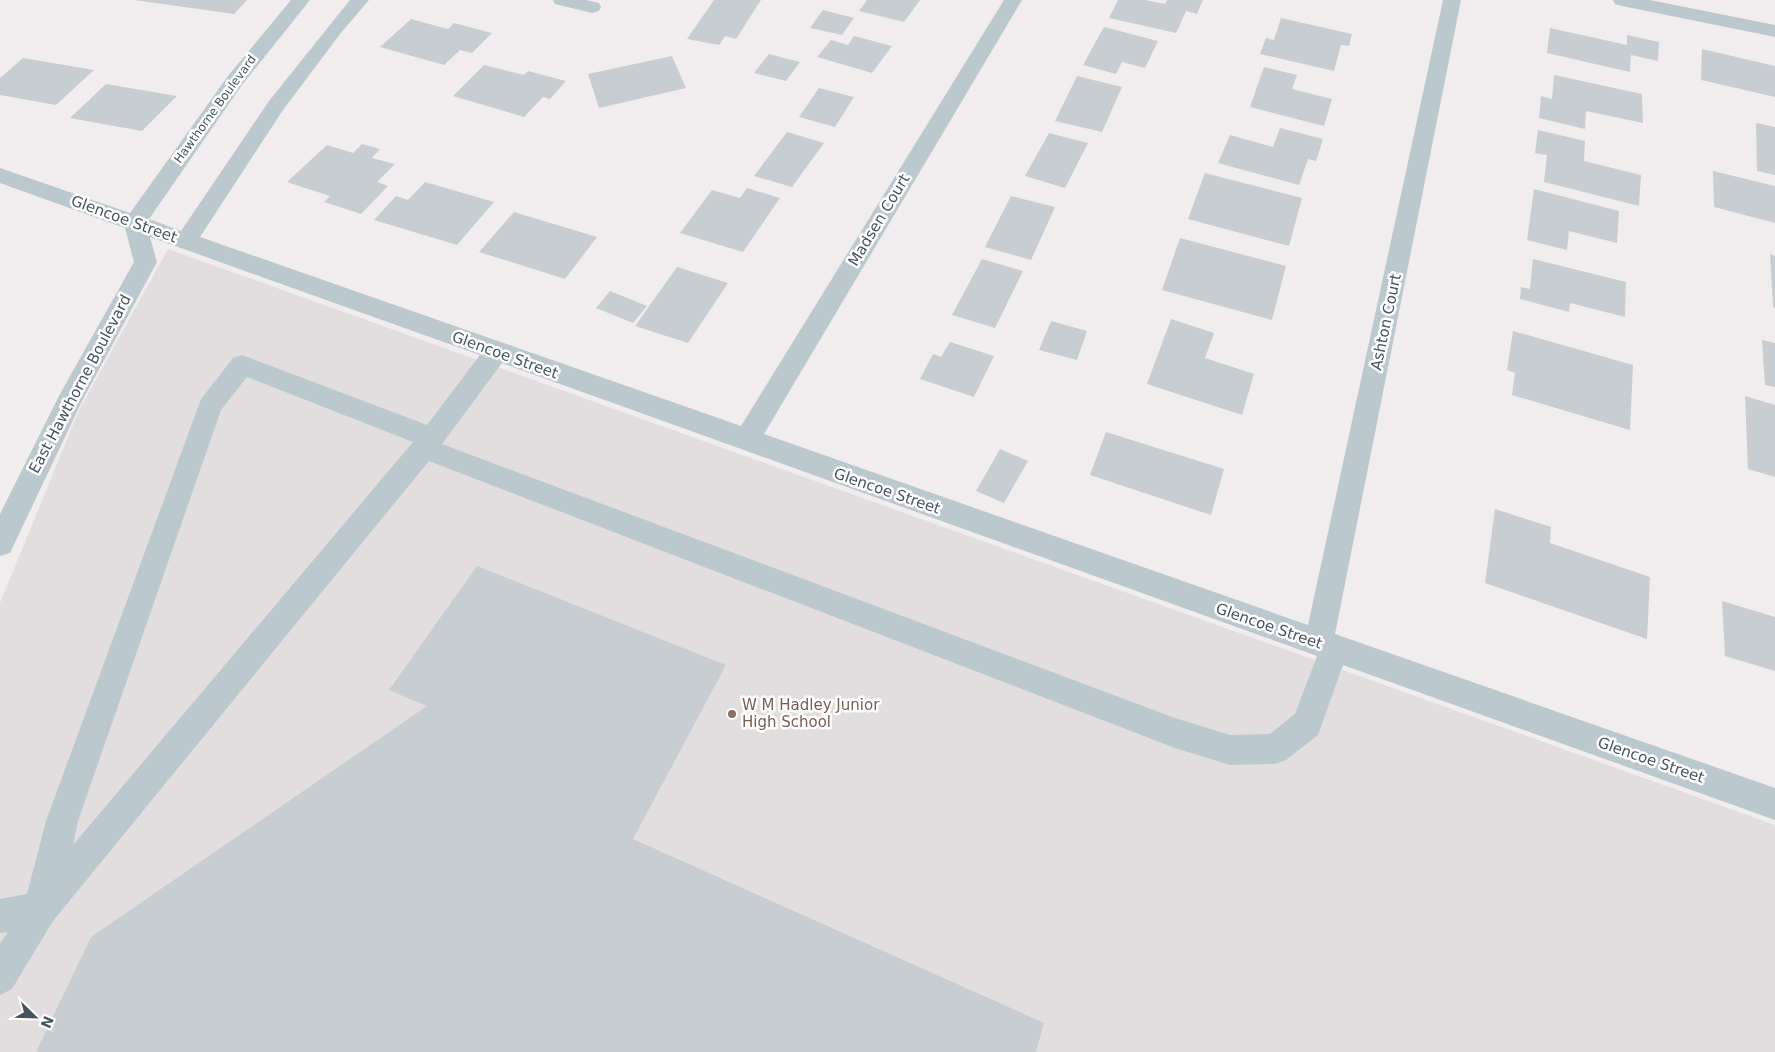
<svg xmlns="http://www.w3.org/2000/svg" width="1775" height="1052" viewBox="0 0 1775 1052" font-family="'DejaVu Sans',sans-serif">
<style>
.education{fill:#e2dee0}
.building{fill:#c7cdd1}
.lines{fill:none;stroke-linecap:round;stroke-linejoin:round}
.minor{fill:#bbc8ce;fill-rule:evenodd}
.education-dot{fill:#8d6e63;stroke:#fff;stroke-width:2}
.labels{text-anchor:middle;stroke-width:5;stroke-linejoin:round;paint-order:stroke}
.far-street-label{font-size:12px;fill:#45555d;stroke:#fff}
.street-label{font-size:15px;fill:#45555d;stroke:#fff}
.education-label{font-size:15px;fill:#785e54;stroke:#fff;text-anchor:start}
</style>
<rect width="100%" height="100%" fill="#f1edee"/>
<path class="education" d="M168,249L1775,825V1052H0V603L79,410Z"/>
<path class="building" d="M134,0H247L234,14Z
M714,0H761L736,39L725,36L719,45L687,39Z
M867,0H920L904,22L859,11Z
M1118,0H1145L1165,4L1167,0H1203L1197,14L1186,11L1176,33L1109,18Z
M823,10L854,18L842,35L810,28Z
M1281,18L1352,34L1349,46L1341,45L1334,71L1260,54L1266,38L1274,40Z
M411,19L448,29L454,23L492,33L472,53L460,50L444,65L380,47Z
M1104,27L1158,41L1145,68L1122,62L1116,74L1083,65Z
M1550,28L1627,45V35L1659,42L1658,61L1631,55L1630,72L1547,53Z
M854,36L892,46L872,73L817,57L831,40L848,45Z
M1702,49L1775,66V97L1701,80Z
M769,54L800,62L786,81L754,73Z
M672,56L686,88L599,108L588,74Z
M23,58L94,70L56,105L0,95V78Z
M484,65L524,75L528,71L566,81L550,99L543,97L524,117L453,96Z
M1264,67L1297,75L1292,89L1332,99L1324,126L1250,107Z
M1554,75L1642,94L1643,123L1586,111L1585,129L1539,118L1541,96L1552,99Z
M1077,76L1122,87L1102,132L1055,121Z
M106,84L177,96L142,131L70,118Z
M819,88L854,97L835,127L799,117Z
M1756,123L1775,127V175L1757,171Z
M1280,128L1323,139L1316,161L1308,159L1299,185L1218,163L1230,135L1273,147Z
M1538,130L1585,141L1584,161L1641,175L1639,206L1544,182L1547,155L1535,153Z
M787,132L824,143L792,187L754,176Z
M1049,133L1088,143L1065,188L1025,176Z
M362,144L380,149L372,158L395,164L377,182L388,186L361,214L324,202L330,196L287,182L327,145L353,153Z
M1713,171L1775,186V223L1714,207Z
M1205,173L1302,198L1289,246L1188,219Z
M425,182L494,202L457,245L374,220L396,196L408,200Z
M747,188L780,198L743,252L680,233L712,190L740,198Z
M1534,189L1619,211L1617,243L1569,231L1567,250L1527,240Z
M1011,196L1055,207L1031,260L985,247Z
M514,212L597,237L565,279L479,252Z
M1180,238L1286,266L1272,320L1162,290Z
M1770,254L1775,256V308L1773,307Z
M982,259L1023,271L995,328L952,315Z
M1533,259L1626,282L1625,317L1570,303L1569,312L1520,299L1521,287L1530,289Z
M677,267L728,283L688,343L635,326Z
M610,291L647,306L633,323L596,308Z
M1171,319L1214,333L1205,358L1254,374L1242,415L1147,384Z
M1051,321L1087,331L1077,360L1039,350Z
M1513,331L1633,365L1630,430L1512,395L1515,373L1507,370Z
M1762,340L1775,343V387L1765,385Z
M950,342L994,356L974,397L920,379L933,354L941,357Z
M1745,396L1775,405V477L1748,469Z
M1106,432L1224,469L1211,515L1090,475Z
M1000,449L1028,461L1004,503L976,491Z
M1495,509L1551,527L1550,543L1650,577L1647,639L1485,583Z
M477,566L726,665L633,839L1044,1023L1036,1052H36L91,937L427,706L389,690Z
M1722,601L1775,617V671L1725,656Z"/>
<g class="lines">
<path class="minor" d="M291,0H310L242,85L149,219L181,231L269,101L350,0H369L340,34L283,110L200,237L741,426L1004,0H1022L764,434L1308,625L1443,0H1461L1335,634L1775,788V820L1343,665L1318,735L1286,760L1275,764L1230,765L1175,748L429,461L53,921L12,989L0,995V944L8,932L0,933V899L27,894L46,821L201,399L233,358L242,355L427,425L480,355L150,237L157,262L82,401L10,553L0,556V514L60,394L134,262L125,228L0,183V168L130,213L228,76ZM502,363L1317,656L1295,714L1270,734L1230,735L1175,718L442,444ZM247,377L413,442L73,845L78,821L221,410Z
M553,0H586L599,3L601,7L599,11L592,13L555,4Z
M1613,0H1650L1775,25V37L1622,6L1615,4Z"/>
</g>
<circle class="education-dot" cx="732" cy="714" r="5"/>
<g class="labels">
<g class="far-street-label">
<text transform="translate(215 109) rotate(-54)" y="4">Hawthorne Boulevard</text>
</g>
<g class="street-label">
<text transform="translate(124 219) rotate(20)" y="5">Glencoe Street</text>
<text transform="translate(879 220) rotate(-59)" y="5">Madsen Court</text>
<text transform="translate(1386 322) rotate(-78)" y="5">Ashton Court</text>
<text transform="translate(505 355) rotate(20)" y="5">Glencoe Street</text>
<text transform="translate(80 384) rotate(-62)" y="5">East Hawthorne Boulevard</text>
<text transform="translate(887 491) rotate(19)" y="5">Glencoe Street</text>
<text transform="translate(1269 626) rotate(19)" y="5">Glencoe Street</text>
<text transform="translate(1651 760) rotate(19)" y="5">Glencoe Street</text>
</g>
<g class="education-label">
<text x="742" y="710">W M Hadley Junior<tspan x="742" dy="17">High School</tspan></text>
</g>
</g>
<g transform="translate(35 1017) rotate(113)" stroke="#ffffff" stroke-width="4" paint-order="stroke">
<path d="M0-4L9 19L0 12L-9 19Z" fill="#45555d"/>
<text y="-8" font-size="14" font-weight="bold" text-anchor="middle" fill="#45555d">N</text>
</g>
</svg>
